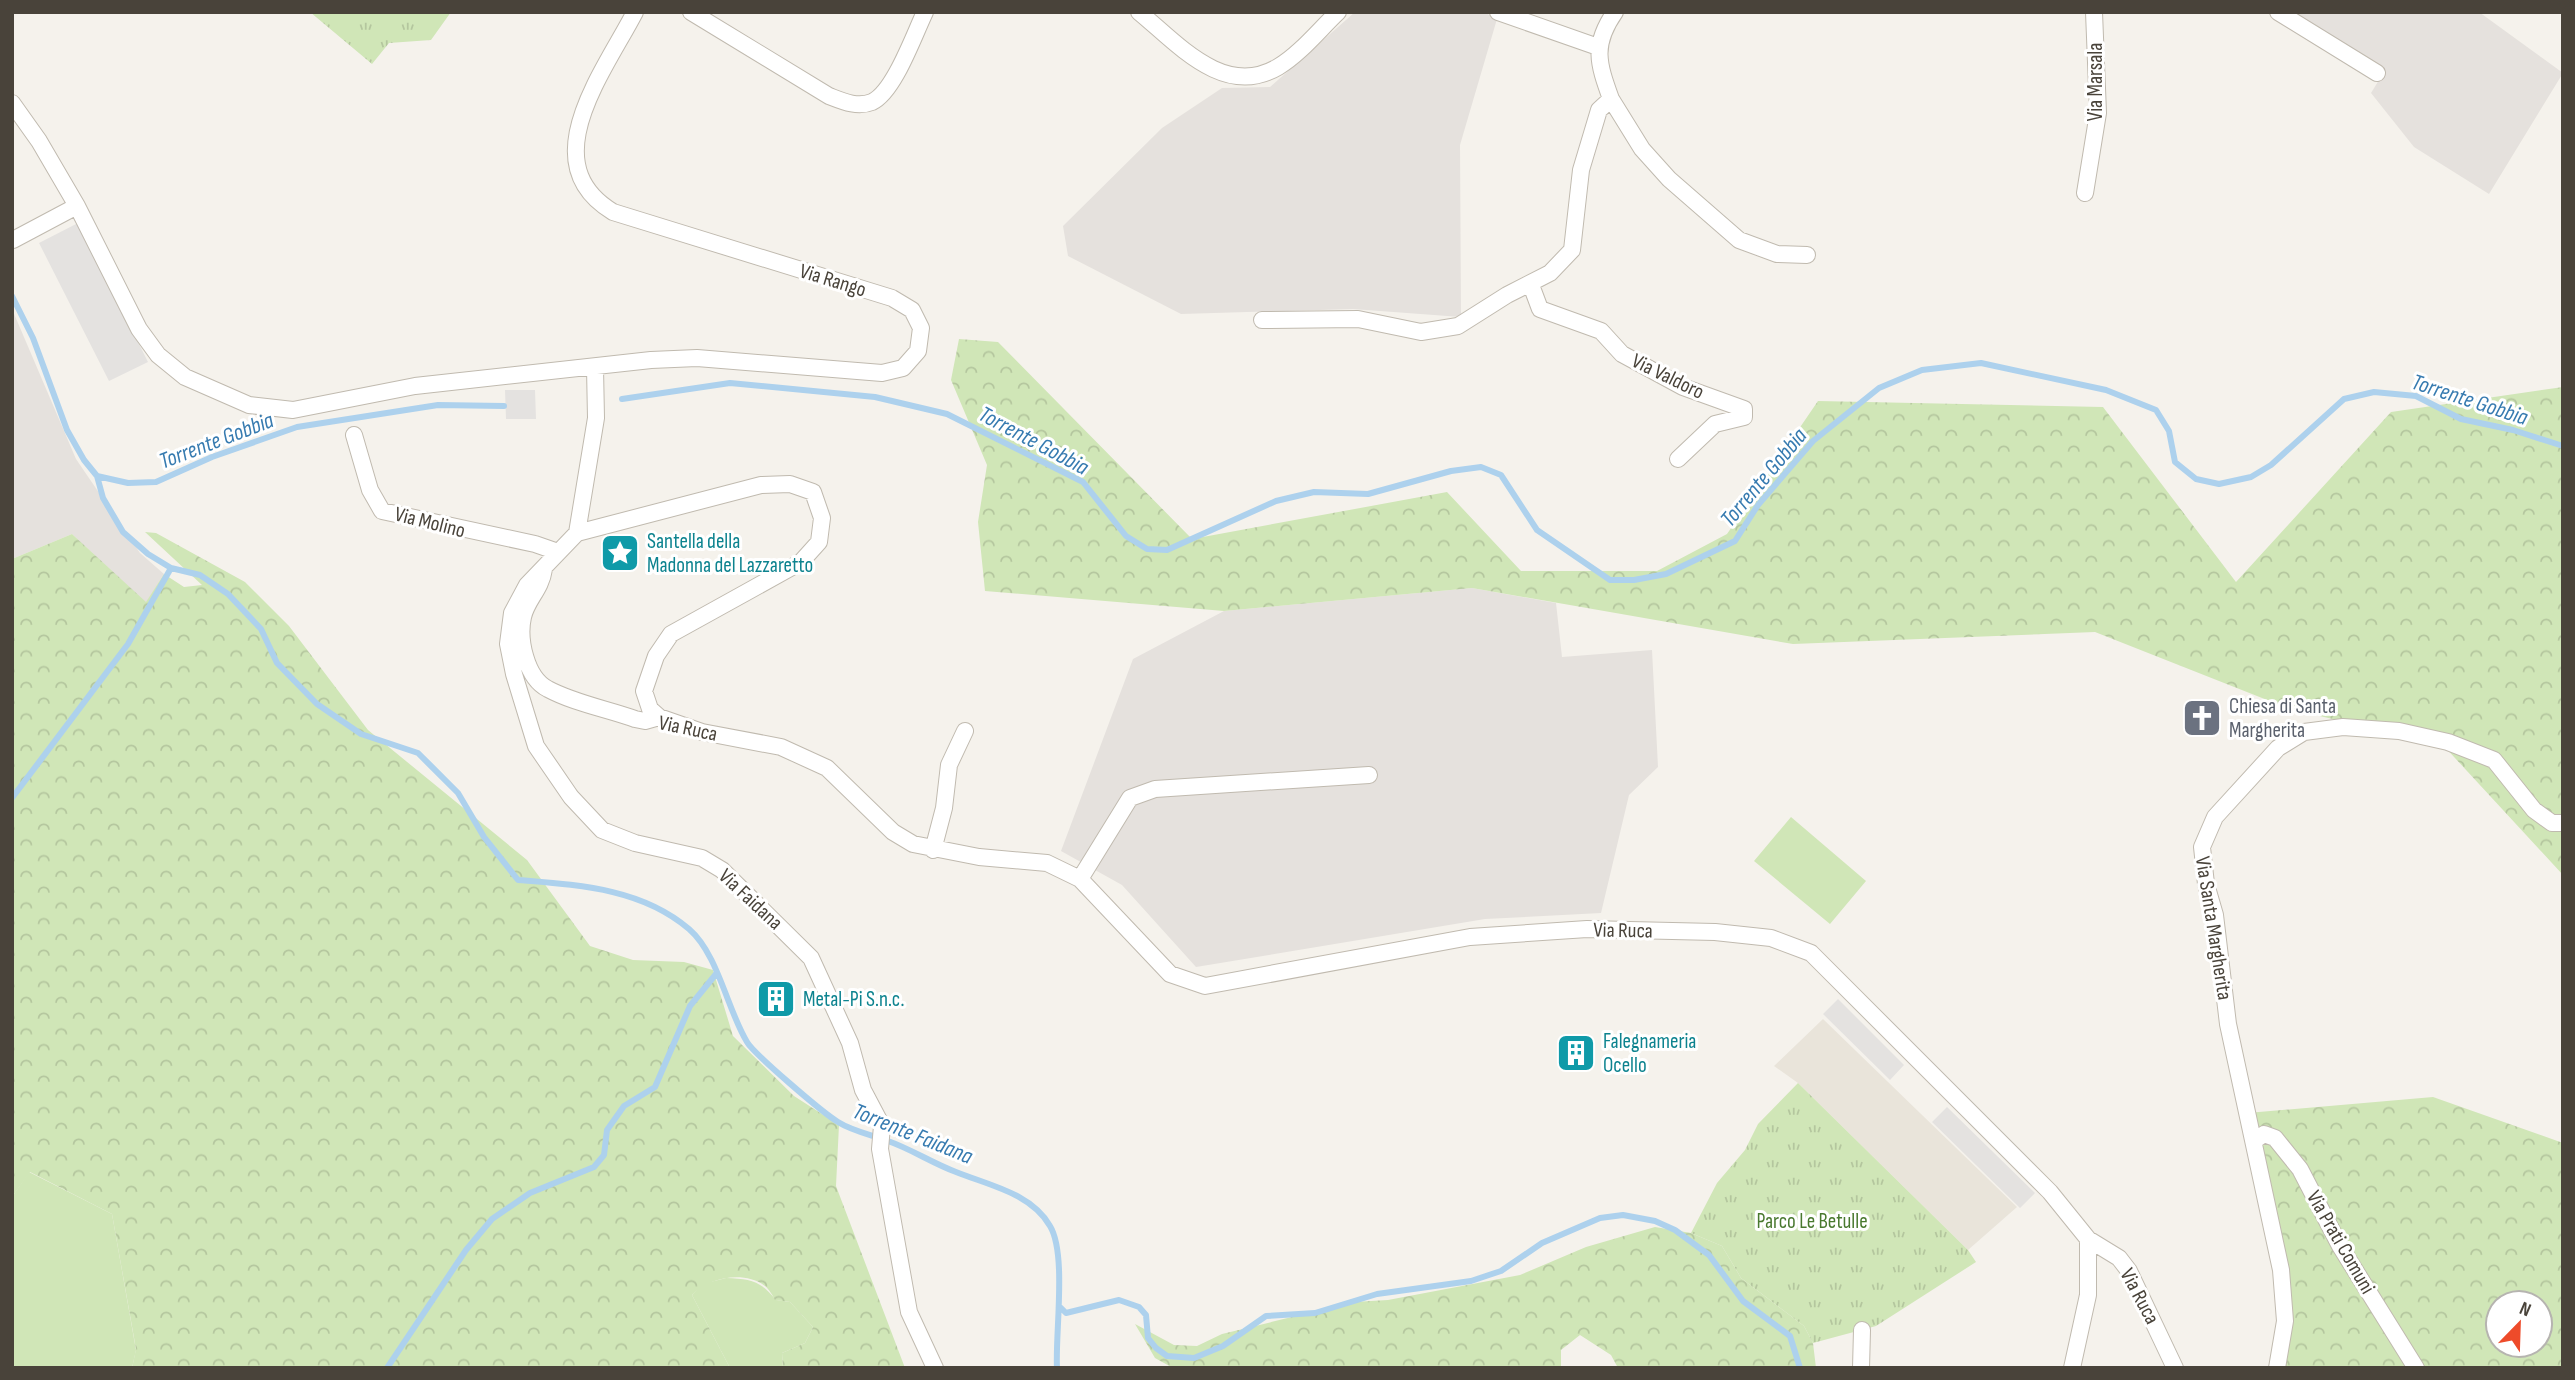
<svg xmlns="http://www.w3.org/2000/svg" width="2575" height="1380" viewBox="0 0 2575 1380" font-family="'Sofia Sans Condensed',sans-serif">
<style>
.residential{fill:#e9e4da}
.industrial{fill:#e5e1dd}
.grass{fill:#d0e6b7}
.forest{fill:url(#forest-crowns);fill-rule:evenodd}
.park{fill:url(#park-tufts)}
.parking{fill:#e4e2e0}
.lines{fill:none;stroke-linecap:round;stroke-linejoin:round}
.stream{stroke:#add1ed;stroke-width:6}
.street-casing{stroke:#c0baaf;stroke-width:18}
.street{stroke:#fff;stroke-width:16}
.labels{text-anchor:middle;stroke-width:6;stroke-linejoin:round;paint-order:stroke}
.street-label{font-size:21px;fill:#49433a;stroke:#fff}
.culture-label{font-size:21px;fill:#0d838f;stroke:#fff;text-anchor:start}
.worship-label{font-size:21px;fill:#5b616d;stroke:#fff;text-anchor:start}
.park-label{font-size:21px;fill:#49792f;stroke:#fff}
.water-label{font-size:23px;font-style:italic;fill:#377bb0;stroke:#fff}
</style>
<defs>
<pattern id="forest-crowns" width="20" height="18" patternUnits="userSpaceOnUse" patternTransform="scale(1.75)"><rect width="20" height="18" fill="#d0e6b7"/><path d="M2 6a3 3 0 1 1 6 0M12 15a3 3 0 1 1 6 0" fill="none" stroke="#b4c69e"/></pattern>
<pattern id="park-tufts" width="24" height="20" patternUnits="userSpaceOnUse" patternTransform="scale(1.75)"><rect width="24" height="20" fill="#d0e6b7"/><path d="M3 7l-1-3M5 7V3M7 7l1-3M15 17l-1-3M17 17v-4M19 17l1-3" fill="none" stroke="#b4c69e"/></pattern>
</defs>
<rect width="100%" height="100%" fill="#f5f2ec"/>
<path class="residential" d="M1823,1019L2017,1207L1968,1250L1798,1083L1774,1066Z"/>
<path class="industrial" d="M1355,12H1484L1497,19L1460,145L1461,317L1353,309L1181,314L1068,256L1063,226L1162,128L1222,88L1270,87Z
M2292,12H2479L2563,73L2489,194L2414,147L2371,93L2384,72Z
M12,309L76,459L140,553L164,574L146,603L72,534L12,559Z
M1472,588L1556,603L1562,657L1652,650L1658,767L1629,795L1601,913L1485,919L1196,967L1122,885L1061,851L1133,659L1224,611Z"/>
<path class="grass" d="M1791,817L1866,881L1830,924L1754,861Z
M29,1172L112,1214L136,1350L132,1368H12V1197Z
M726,1278C750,1279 760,1280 776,1300L790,1302L813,1327L805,1343L782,1353L783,1368H730L692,1295L702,1284Z"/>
<path class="forest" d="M959,339L998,342L1192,539L1447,492L1521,571H1657L1727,534L1818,401L2103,407L2236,582L2391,412L2563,387V875L2443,745L2290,709L2095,632L1793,644L1472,588L1224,611L985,591L978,522L987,465L951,380Z
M145,532L156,533L245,582L289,626L368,730L527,860L590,946L633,960L684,962L713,970L733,1036L794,1096L839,1125L836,1186L905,1368H783L782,1353L805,1343L813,1327L790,1302L775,1300C773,1296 769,1289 765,1286C744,1270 708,1278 692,1295L730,1368H132L136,1349L112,1214L30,1172L12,1197V559L72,534L146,602L164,574L184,587L202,585Z
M2433,1097L2563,1143V1368H2280L2273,1266L2247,1113ZM2498,1303H2540V1345H2498Z
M1655,1227L1691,1233L1722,1246L1741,1278L1804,1326L1813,1343L1816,1368H1618L1611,1355L1580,1335L1561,1350V1368H1173L1155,1358L1135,1324L1174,1345L1197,1346L1222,1334L1354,1302L1388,1300L1520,1275L1586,1247Z"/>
<path class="park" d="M310,12H451L431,40L389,43L372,64Z
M1798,1083L1968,1250L1976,1262L1876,1326L1813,1343L1804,1326L1741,1278L1722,1246L1691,1233L1717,1183L1745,1150L1758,1124Z"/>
<path class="parking" d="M78,223L148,362L109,381L39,243Z
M505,390H535L536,419H506Z
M1838,999L1904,1065L1890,1080L1823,1014Z
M1947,1107L2035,1193L2020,1208L1932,1122Z"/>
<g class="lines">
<path class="stream" d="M12,296L33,338L67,430L84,460L97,476L128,483L156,482L212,457L297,427L438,405L504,406
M622,399L730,383L875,397L947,414L1083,482L1126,536L1147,549L1167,550L1276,501L1314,492L1368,494L1451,471L1481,467L1501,475L1537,530L1610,580H1634L1666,574L1735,541L1758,505L1813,441L1879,388L1922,370L1981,363L2106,390L2156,410L2169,431L2175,462L2196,479L2219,484L2251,477L2271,465L2344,399L2374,392L2416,396L2461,419L2513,430L2563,446
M97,476L103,498L123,532L148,554L171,568L200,575L228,594L261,629L277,663L317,704L361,734L418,753L458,793L484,837L518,880C578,885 641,888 689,929C718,954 727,1009 747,1042C754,1054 823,1113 838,1122C852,1131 872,1135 888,1141C911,1149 932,1163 956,1172C988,1185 1031,1193 1050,1226C1067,1254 1055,1334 1057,1368
M12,798L128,644L171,568
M1061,1308L1066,1313L1119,1300L1139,1307L1146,1315L1148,1338L1156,1348L1167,1356L1194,1358L1223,1346L1266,1316L1315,1313L1377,1294L1471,1281L1501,1271L1542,1243L1600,1218L1623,1215L1655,1221L1675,1230L1709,1255L1743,1301L1790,1336L1800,1368
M387,1368L466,1250L492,1219L530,1193L594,1167L604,1155L607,1130L624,1106L655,1087L690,1006L716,974"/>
<g class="street-casing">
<path id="street" d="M691,12L829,96C842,101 857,108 872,102C894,92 914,35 925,12
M1139,12C1177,43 1224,99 1278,67C1300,54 1320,29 1338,12
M1498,12L1598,47
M2278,12L2377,73
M1611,99L1642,149L1669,179L1739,240L1777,254L1807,255
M12,103L39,141L77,206L139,329L158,355L185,377L249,405L293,410L415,386L651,360L697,358L882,373L903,368L918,351L921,328L912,310L892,298L613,212C532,163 604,72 635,12
M2085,193L2098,113L2094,12
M13,240L77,206
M1531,285L1540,309L1601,331L1622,354L1683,387L1744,409V417L1715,424L1678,459
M1262,320L1358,319L1421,332L1458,326L1507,295L1550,273L1572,250L1581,170L1599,110L1611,99C1598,63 1592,45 1615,12
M595,368L596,418L577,533L527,585L512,613L508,644L514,674L536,746L571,797L602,830L635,843L702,858L722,870L811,958L850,1043L863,1090L882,1126L880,1149L909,1312L935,1368
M354,435L370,490L382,511L535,544L558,552
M577,533L761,485L790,484L813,492L822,518L819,542L801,562L671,634L656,656L644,691L650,709L659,717
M544,569C541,590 527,599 523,617C518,639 526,678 548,689C574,703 607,709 635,719L645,721L659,717L702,732L781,747L827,768L893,832L913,844L979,857L1047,863L1080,879L1170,974L1205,986L1470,937L1587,929L1715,932L1771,938L1811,953L2050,1192L2088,1239V1295L2072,1368
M933,850L944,808L949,765L965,731
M1080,879L1130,798L1155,789L1369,775
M2254,1141L2264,1134L2275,1138L2300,1169L2340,1246L2416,1368
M2088,1239L2119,1258L2129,1271L2175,1368
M1861,1368L1862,1330
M2277,1368L2285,1321L2281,1270L2228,1024L2215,915L2206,884L2202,847L2215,817L2278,748L2304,732L2343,727L2399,731L2448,742L2494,760L2534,810L2552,823H2563"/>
</g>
<use href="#street" class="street"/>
</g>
<defs>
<g id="sight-square" transform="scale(2.0125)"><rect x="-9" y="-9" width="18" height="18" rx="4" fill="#0f9aa8" stroke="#fff"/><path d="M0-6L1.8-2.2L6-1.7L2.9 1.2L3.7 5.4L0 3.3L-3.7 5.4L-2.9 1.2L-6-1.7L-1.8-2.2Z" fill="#fff"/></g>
<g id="church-square" transform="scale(2.0125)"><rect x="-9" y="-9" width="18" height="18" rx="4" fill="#6b7280" stroke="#fff"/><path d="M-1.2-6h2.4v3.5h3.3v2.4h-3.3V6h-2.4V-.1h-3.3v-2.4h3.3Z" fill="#fff"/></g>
<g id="building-square" transform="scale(2.0125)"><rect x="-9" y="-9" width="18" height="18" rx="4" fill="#0f9aa8" stroke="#fff"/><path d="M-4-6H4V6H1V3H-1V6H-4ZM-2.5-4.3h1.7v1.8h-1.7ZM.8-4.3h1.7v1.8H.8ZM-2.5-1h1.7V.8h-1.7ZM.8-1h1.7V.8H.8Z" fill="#fff"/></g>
</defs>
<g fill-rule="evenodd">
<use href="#sight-square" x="620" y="553"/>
<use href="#church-square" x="2202" y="718"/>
<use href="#building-square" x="776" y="999"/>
<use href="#building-square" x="1576" y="1053"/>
</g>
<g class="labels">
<g class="street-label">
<text transform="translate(2095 82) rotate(-90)" y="7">Via Marsala</text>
<text transform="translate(833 280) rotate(17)" y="7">Via Rango</text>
<text transform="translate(1668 376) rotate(26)" y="7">Via Valdoro</text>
<text transform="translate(430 522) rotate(14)" y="7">Via Molino</text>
<text transform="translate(688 728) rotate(12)" y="7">Via Ruca</text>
<text transform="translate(751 899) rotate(43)" y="7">Via Faidana</text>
<text transform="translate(2214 928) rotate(81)" y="7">Via Santa Margherita</text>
<text transform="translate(1623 930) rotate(1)" y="7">Via Ruca</text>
<text transform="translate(2341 1242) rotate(60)" y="7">Via Prati Comuni</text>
<text transform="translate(2140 1296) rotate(62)" y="7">Via Ruca</text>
</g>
<g class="culture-label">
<text x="647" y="548">Santella della<tspan x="647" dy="24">Madonna del Lazzaretto</tspan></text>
<text x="803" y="1006">Metal-Pi S.n.c.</text>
<text x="1603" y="1048">Falegnameria<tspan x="1603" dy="24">Ocello</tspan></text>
</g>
<g class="worship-label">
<text x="2229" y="713">Chiesa di Santa<tspan x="2229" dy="24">Margherita</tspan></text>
</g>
<g class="park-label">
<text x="1812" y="1228">Parco Le Betulle</text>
</g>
<g class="water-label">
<text transform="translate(2470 399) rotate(18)" y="8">Torrente Gobbia</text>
<text transform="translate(216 440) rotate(-21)" y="8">Torrente Gobbia</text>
<text transform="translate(1034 440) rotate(28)" y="8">Torrente Gobbia</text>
<text transform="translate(1763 477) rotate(-50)" y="8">Torrente Gobbia</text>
<text transform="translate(913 1133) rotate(22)" y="8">Torrente Faidana</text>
</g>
</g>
<rect width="2575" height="1380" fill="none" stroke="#49433a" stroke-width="28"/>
<g transform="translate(2519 1324) rotate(23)"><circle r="33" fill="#ffffff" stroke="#b6b4b0" stroke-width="2"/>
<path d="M0-5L12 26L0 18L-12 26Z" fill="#ee4b2a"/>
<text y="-10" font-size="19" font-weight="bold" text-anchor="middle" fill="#49433a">N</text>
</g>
</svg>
